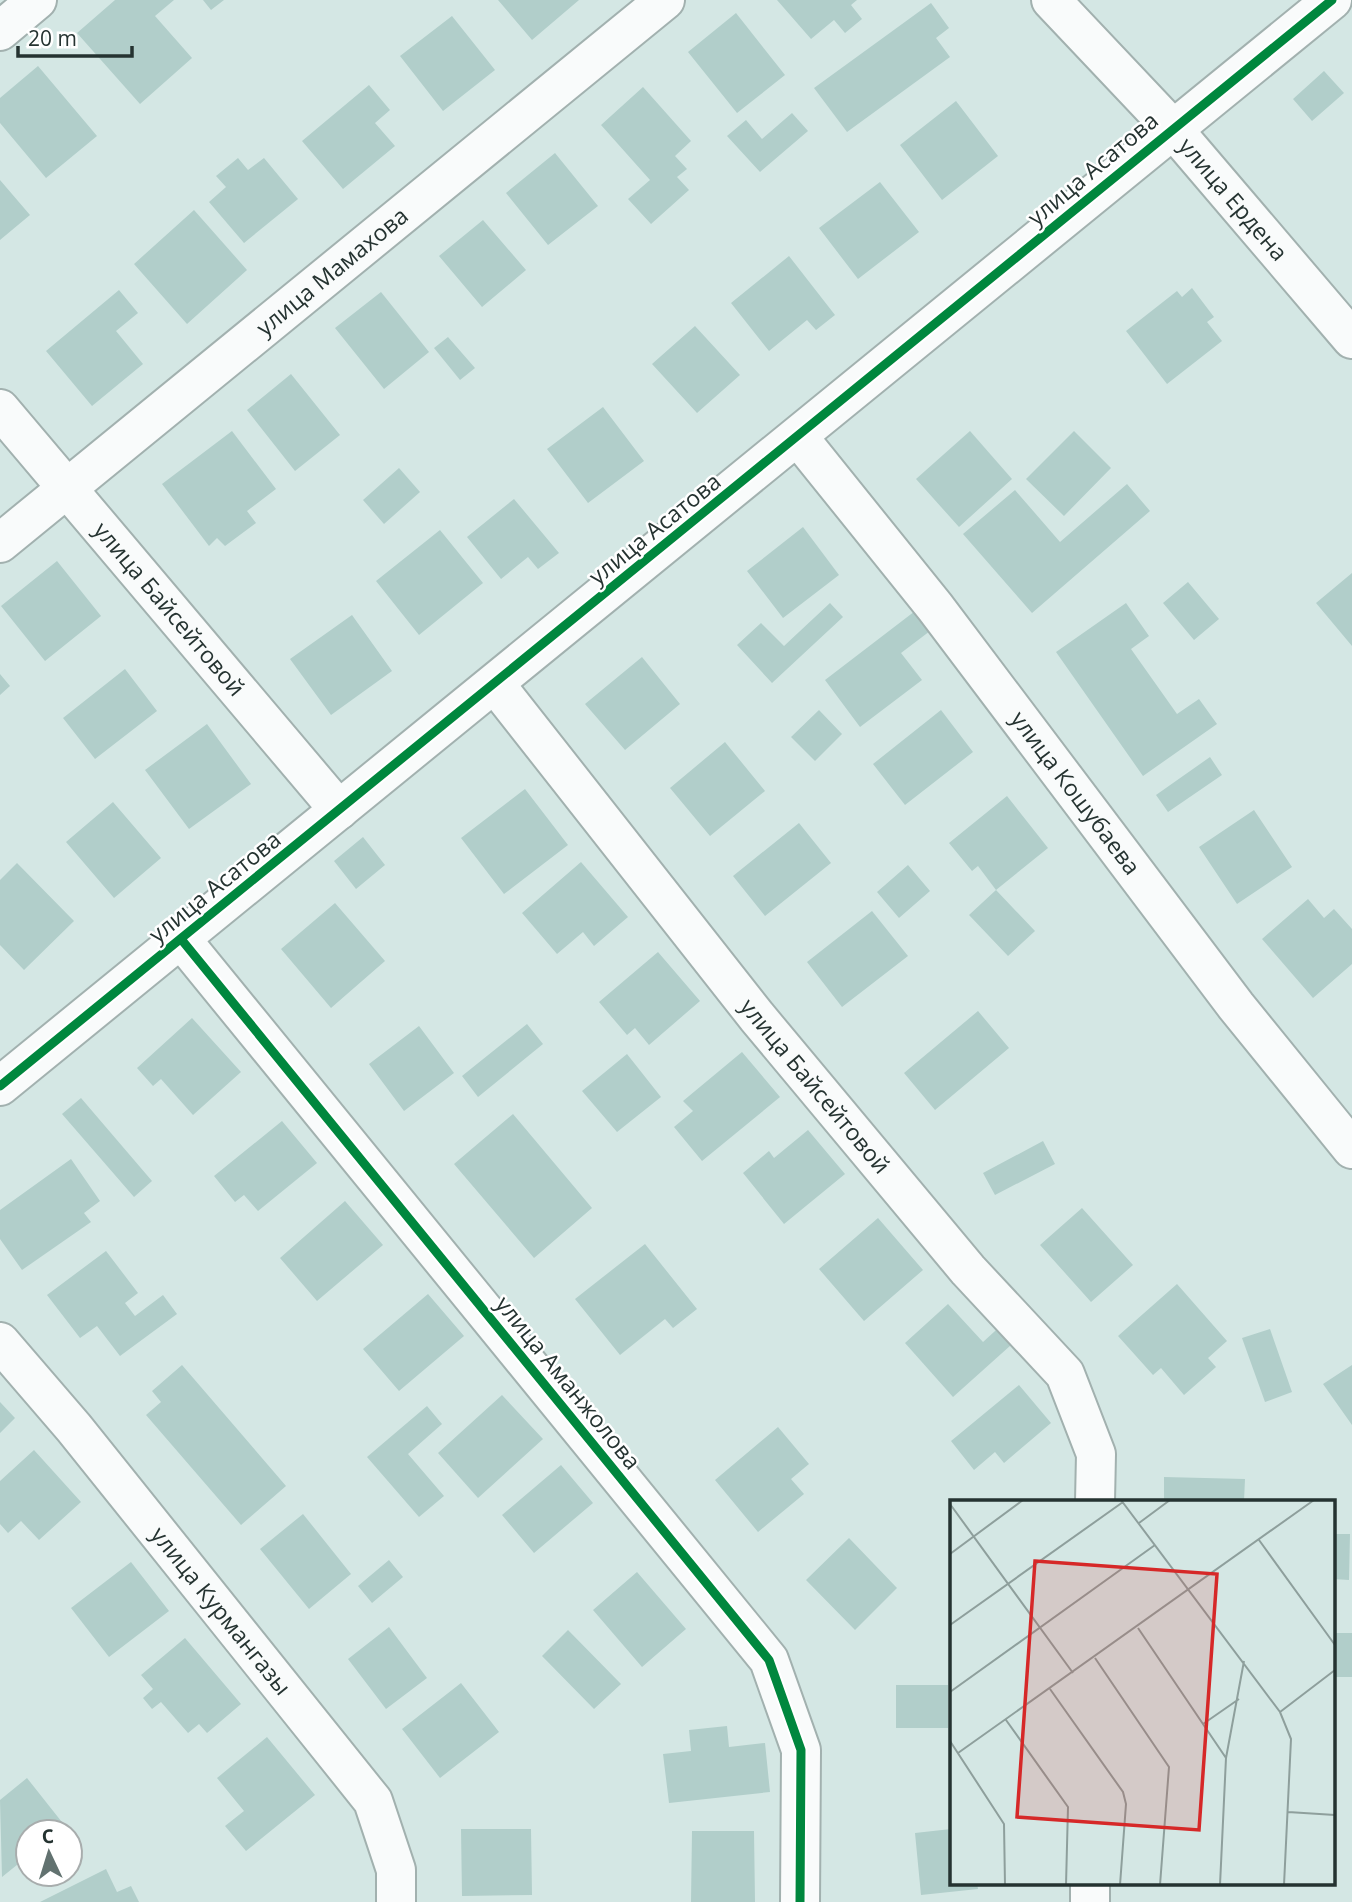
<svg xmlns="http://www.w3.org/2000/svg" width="1352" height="1902" viewBox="0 0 1352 1902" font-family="'Open Sans',sans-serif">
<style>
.building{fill:#b1ceca}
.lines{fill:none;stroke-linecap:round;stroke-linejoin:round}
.minor-casing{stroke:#a2b1af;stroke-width:42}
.minor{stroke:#f9fbfb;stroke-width:38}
.cycleway-casing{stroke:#fff;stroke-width:13}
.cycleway{stroke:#00873e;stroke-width:9}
.labels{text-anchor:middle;stroke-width:5;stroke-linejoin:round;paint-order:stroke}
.street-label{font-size:23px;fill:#253331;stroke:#fff}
.inset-road{fill:none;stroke:#8e9f9c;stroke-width:2}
.view{fill:#d62828;fill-opacity:0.15;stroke:#d62828;stroke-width:3.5}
.inset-edge{fill:none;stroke:#253331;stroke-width:3.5}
</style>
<rect width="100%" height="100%" fill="#d4e7e4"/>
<path class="building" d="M115,0H174L155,16L192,58L140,104L77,33Z
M203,0H224L211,10Z
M498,0H579L532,40Z
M777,0H857L851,5L862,19L845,33L834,20L811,39Z
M931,3L949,28L936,38L950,57L847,132L814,88Z
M736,13L785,75L737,113L688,52Z
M452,16L495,70L443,111L400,56Z
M38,66L97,136L46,178L0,123V98Z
M1324,71L1344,93L1312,121L1293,99Z
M369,85L390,110L375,123L395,146L343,189L302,141Z
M643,87L691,141L675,156L687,169L677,177L689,190L651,224L628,199L650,180L601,125Z
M956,101L998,156L942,200L900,145Z
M792,113L808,131L760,172L727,136L746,120L762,139Z
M555,153L598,206L548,245L506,193Z
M238,158L248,170L264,158L298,199L244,243L209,202L226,187L216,176Z
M0,180L30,215L0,240Z
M880,182L919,232L858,279L819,228Z
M194,210L247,270L187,324L134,264Z
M483,220L526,270L482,307L439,256Z
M789,256L835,315L816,330L807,320L769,351L731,303Z
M1192,288L1214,317L1207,322L1222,341L1167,384L1126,331L1177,291L1182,297Z
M119,290L138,313L116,331L143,364L92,406L46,351Z
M381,292L429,352L384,389L335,328Z
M695,326L740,375L697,413L652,364Z
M448,337L475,368L460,380L434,348Z
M291,374L340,435L295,471L247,410Z
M603,407L644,461L588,503L547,449Z
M232,431L276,489L247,511L256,523L225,546L217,538L209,546L162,484Z
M970,431L1012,479L959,527L916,479Z
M1074,431L1111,468L1064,516L1026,479Z
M399,468L420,492L384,524L363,500Z
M1127,484L1150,511L1032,613L963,534L1015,490L1060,542Z
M514,499L559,553L538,569L528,557L501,579L467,537Z
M803,527L839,575L783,618L747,571Z
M440,530L483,583L419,635L376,581Z
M57,561L101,616L45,661L1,606Z
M1352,573V646L1316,603Z
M1188,582L1219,619L1194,640L1163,603Z
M830,603L843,617L772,683L737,645L761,623L784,646Z
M1126,603L1149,636L1131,649L1177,714L1199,699L1217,724L1143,776L1056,652Z
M919,608L934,628L901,653L922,680L860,727L825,680Z
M352,615L392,671L331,715L290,659Z
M642,657L680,704L625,750L585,704Z
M125,669L157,711L95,759L63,718Z
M0,674L10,686L0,695Z
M819,710L842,734L815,761L791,737Z
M941,710L973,752L905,805L873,764Z
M207,724L251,784L189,829L145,770Z
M725,742L765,791L710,836L670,788Z
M1210,757L1222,775L1168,812L1156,795Z
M525,789L568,845L504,894L461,838Z
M1007,796L1048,848L996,890L978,866L972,871L949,843Z
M113,802L161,858L114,898L66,842Z
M1254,810L1292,867L1237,904L1199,847Z
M799,823L831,863L765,916L733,876Z
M363,837L385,865L356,889L334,861Z
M581,862L628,917L594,946L583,932L557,954L522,913Z
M17,863L74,921L24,970L0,945V880Z
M908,865L930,891L899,918L877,892Z
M996,890L1035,931L1008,956L969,915Z
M1308,899L1324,918L1334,909L1352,929V964L1313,998L1262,939Z
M335,903L385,961L331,1008L281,949Z
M872,911L908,956L842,1007L807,962Z
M658,952L700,1001L649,1045L635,1028L627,1035L599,1002Z
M978,1011L1009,1048L935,1110L904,1073Z
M192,1018L241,1072L193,1115L161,1079L153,1086L137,1068Z
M527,1024L543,1044L478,1097L462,1076Z
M419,1026L454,1073L404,1111L369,1064Z
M742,1052L780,1097L702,1161L674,1127L693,1111L683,1101Z
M627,1054L661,1097L617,1132L582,1091Z
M81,1098L152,1181L134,1197L62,1114Z
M513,1114L592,1208L534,1258L454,1164Z
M282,1121L317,1163L258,1211L244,1195L235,1202L214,1176Z
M808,1130L845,1174L784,1224L743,1173L769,1151L774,1158Z
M1043,1141L1055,1164L995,1195L983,1173Z
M71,1159L100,1201L84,1213L91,1222L22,1270L0,1239V1210Z
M345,1201L383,1245L317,1301L280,1258Z
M1082,1208L1133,1265L1091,1302L1040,1245Z
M878,1218L923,1270L864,1321L819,1269Z
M645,1244L697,1309L673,1328L665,1319L620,1355L575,1299Z
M106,1251L138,1293L125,1303L135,1316L163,1295L177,1314L120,1356L97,1326L80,1338L47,1295Z
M1177,1284L1227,1341L1208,1358L1216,1367L1184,1395L1161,1368L1153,1375L1118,1336Z
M428,1294L464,1336L399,1391L363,1349Z
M948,1304L983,1342L1006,1321L1020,1337L953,1397L905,1343Z
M1270,1329L1292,1392L1265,1402L1242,1338Z
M182,1365L286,1486L241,1525L146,1415L161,1402L152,1391Z
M1352,1365V1425L1323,1384Z
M1019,1385L1051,1423L1004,1463L995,1452L974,1470L951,1441Z
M502,1395L543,1439L478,1498L438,1453Z
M0,1402L15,1418L0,1433Z
M427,1406L442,1424L408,1454L444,1496L419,1517L367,1457Z
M778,1427L809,1464L791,1479L804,1494L758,1532L715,1480Z
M34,1450L81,1502L39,1540L21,1521L8,1533L0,1524V1481Z
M561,1465L593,1503L534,1553L502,1515Z
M1164,1477L1245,1479L1244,1501H1164Z
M303,1514L351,1574L309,1609L260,1549Z
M1333,1534H1350L1349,1580L1333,1579Z
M849,1538L897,1588L855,1630L806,1580Z
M389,1560L403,1577L372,1603L358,1586Z
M131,1562L169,1611L109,1657L71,1608Z
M637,1572L686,1629L642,1667L593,1610Z
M389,1627L427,1678L386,1709L348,1659Z
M568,1630L621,1684L594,1709L542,1656Z
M1333,1633H1352V1677H1333Z
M185,1638L241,1704L207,1733L199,1724L188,1733L161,1702L152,1709L143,1698L153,1689L141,1675Z
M461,1683L499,1732L440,1778L402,1729Z
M896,1685H948V1728H896Z
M727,1726L729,1747L765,1743L770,1792L669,1803L663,1754L691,1751L689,1730Z
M267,1737L315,1795L246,1851L225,1826L244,1811L217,1778Z
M27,1778L65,1826L58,1832H28V1856L2,1877L0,1800Z
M461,1829H531L532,1895L462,1896Z
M951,1829V1883H977L978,1889L921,1895L915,1833Z
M692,1831H754L755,1902H691Z
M106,1869L117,1892L131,1886L139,1902H40Z"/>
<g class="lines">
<g class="minor-casing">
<g id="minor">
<path id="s1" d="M1051,0L1172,128L1352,339"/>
<path d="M0,31L37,0"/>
<path id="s2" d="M0,409L339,810"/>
<path id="s3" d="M799,438L935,607L1236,1006L1352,1149"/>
<path id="s4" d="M0,543L665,0"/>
<path id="s5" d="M495,684L757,1017L968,1270L1065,1374L1096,1454L1095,1501"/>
<path d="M181,939L769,1660L801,1750L800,1902"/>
<path d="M0,1086L1332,0"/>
<path id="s6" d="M0,1342L74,1428L373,1801L396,1870V1902"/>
<path d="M1090,1902V1883"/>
</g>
</g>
<use href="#minor" class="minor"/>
<g class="cycleway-casing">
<path id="cycleway" d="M181,939L769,1660L801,1750L800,1902
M0,1086L1332,0"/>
</g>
<use href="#cycleway" class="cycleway"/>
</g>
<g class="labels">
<g class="street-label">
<text transform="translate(1093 169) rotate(-40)" y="8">улица Асатова</text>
<text dy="8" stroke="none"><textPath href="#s1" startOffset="270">улица Ердена</textPath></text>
<text dy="8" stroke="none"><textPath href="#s4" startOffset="429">улица Мамахова</textPath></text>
<text transform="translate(655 529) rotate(-39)" y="8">улица Асатова</text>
<text dy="8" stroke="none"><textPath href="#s2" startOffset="262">улица Байсейтовой</textPath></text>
<text dy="8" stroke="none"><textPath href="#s3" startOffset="450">улица Кошубаева</textPath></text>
<text transform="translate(215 887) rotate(-39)" y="8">улица Асатова</text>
<text dy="8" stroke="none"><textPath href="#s5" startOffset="514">улица Байсейтовой</textPath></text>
<text transform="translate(568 1383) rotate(51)" y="8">улица Аманжолова</text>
<text dy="8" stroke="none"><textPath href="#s6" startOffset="348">улица Курмангазы</textPath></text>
</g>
</g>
<g transform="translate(950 1500)">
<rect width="385" height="385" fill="#d4e7e4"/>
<path class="inset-road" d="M171,0L330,212L341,239L334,385M0,4L123,173M189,23L220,0M309,40L385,145M0,54L73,0M0,125L173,2M188,128L276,258L270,385M145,158L219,267L210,385M100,189L173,292L176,304L170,385M0,192L205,45M330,212L385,170M56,220L118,307L116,385M253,224L289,199M0,241L54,324L55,385M8,253L364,0M276,258L294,161M338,312L385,315"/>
<path class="view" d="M85,61L267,74L249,330L67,317Z"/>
<rect width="385" height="385" class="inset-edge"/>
</g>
<g transform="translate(49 1853) rotate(356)"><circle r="33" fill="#ffffff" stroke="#a8adad" stroke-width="2"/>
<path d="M0-5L12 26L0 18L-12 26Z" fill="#627270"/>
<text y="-10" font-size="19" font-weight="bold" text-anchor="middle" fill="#253331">С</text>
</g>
<path d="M18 46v10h114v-10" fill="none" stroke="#253331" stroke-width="3.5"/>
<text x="28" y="46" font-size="21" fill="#253331" stroke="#ffffff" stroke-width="5" paint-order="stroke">20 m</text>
</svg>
